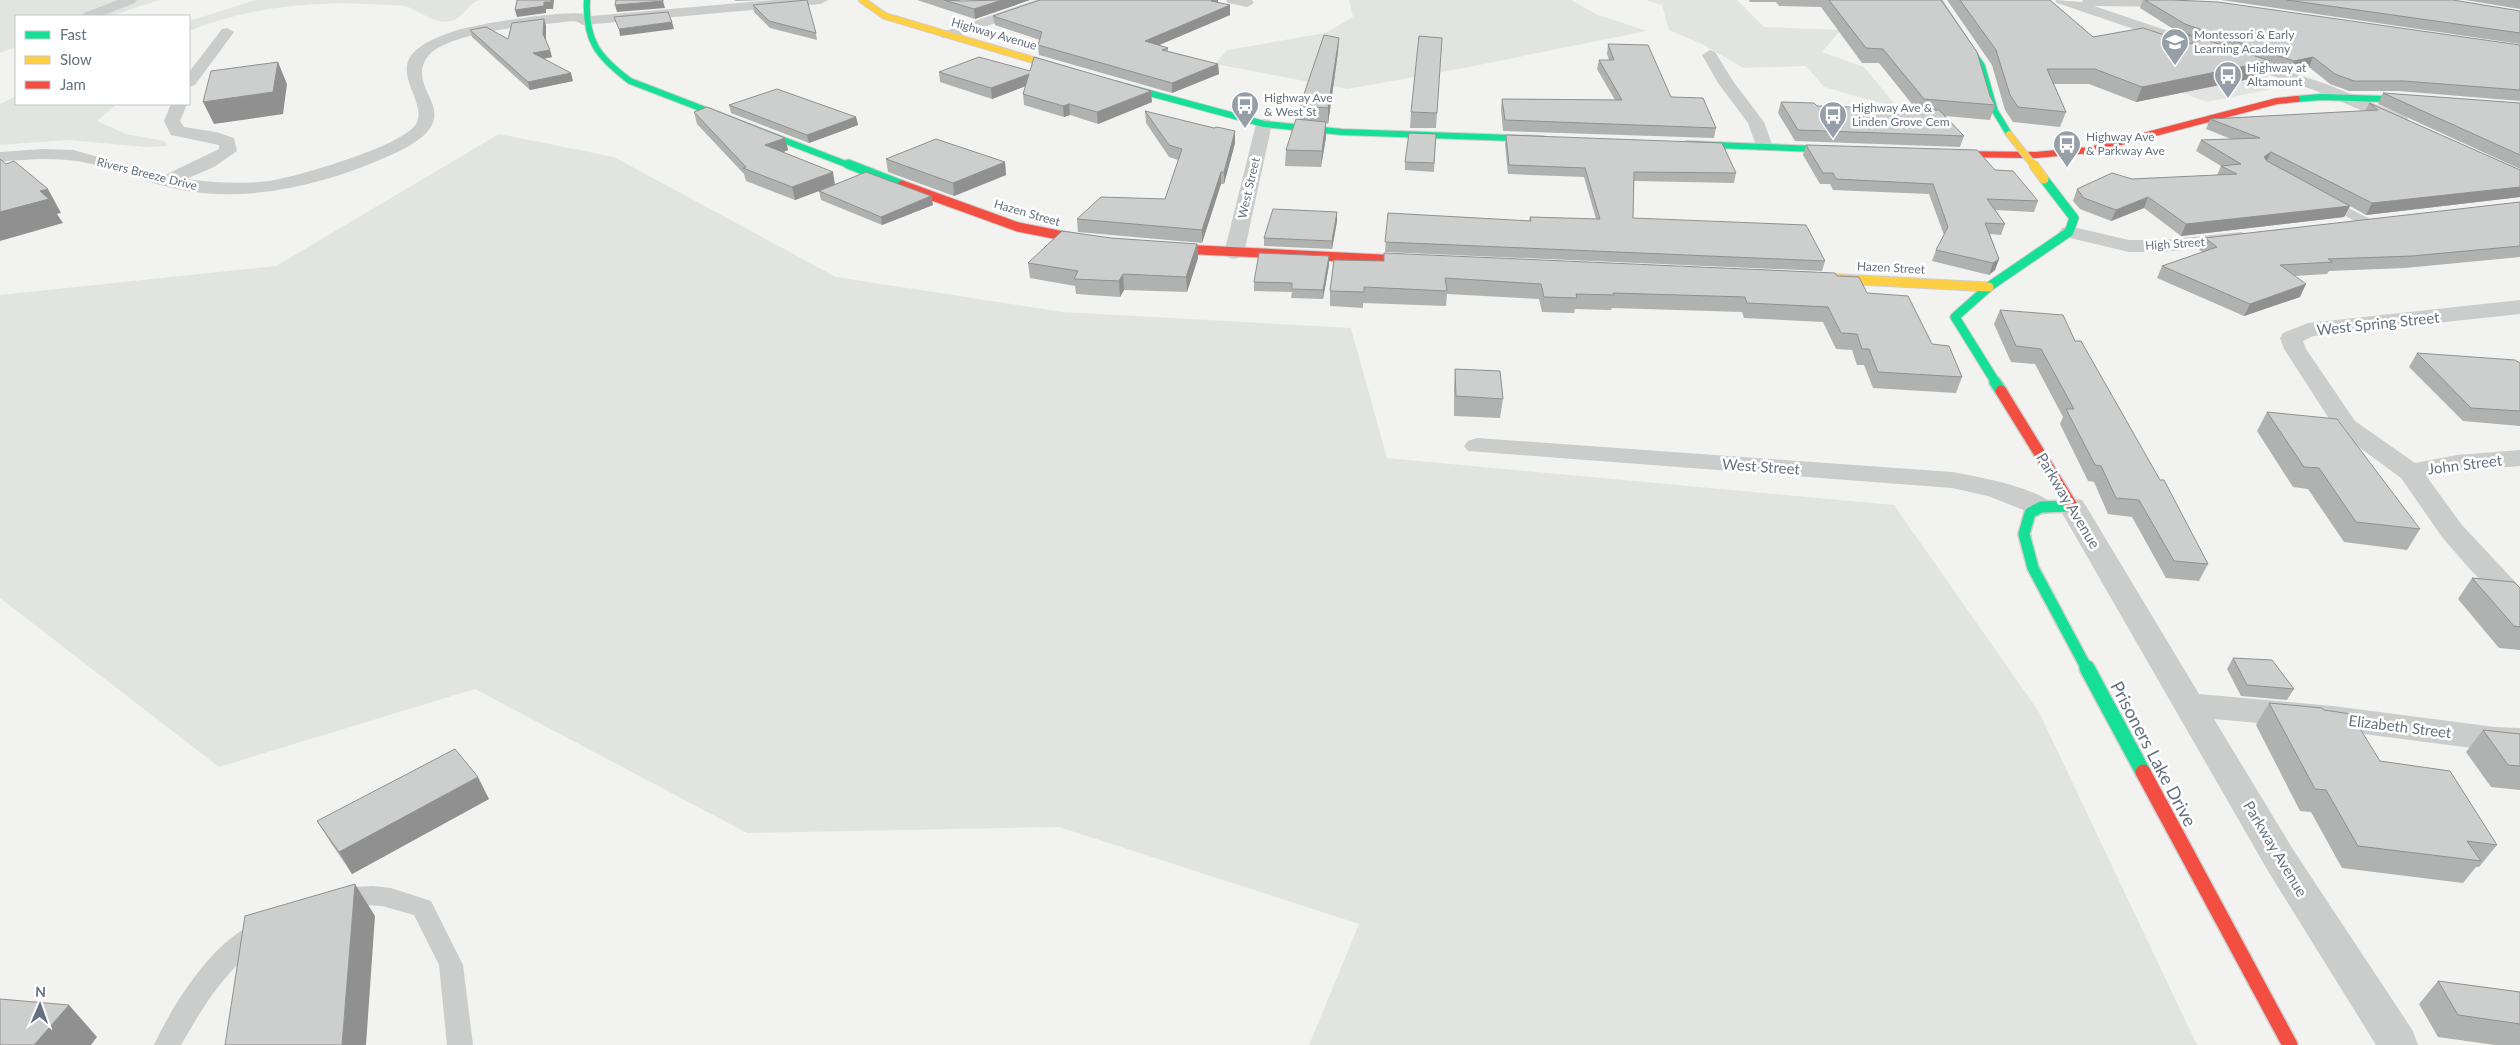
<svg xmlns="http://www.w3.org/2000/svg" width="2520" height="1045" viewBox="0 0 2520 1045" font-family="Lato,sans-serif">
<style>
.built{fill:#e2e4e3}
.green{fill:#e2e5df}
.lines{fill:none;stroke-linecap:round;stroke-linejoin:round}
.fast-far3-casing{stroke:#cecfcf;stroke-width:8}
.fast-far2-casing{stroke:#cecfcf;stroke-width:11}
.fast-far1-casing{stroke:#cecfcf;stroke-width:14}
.fast-casing{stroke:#cecfcf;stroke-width:18}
.slow-far1-casing{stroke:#cecfcf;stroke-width:8}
.slow-casing{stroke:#cecfcf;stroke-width:11}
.jam-far3-casing{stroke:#cecfcf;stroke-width:8}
.jam-far2-casing{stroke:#cecfcf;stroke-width:11}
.jam-far1-casing{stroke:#cecfcf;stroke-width:14}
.jam-casing{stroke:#cecfcf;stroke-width:18}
.lane{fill:#cbcccc;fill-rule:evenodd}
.street{fill:#cbcccc;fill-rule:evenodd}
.fast-far3{stroke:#16e098;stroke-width:6}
.fast-far2{stroke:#16e098;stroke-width:9}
.fast-far1{stroke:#16e098;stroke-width:11}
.fast{stroke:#16e098;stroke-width:15}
.slow-far1{stroke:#ffcf43;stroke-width:6}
.slow{stroke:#ffcf43;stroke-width:9}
.jam-far3{stroke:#f24e42;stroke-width:6}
.jam-far2{stroke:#f24e42;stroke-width:9}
.jam-far1{stroke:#f24e42;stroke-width:11}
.jam{stroke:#f24e42;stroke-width:15}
.slow-bridge-far1-casing{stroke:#cecfcf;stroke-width:8;stroke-linecap:butt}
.slow-bridge-casing{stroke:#cecfcf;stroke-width:11;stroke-linecap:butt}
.slow-bridge-far1{stroke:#ffcf43;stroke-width:6}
.slow-bridge{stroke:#ffcf43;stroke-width:9}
.wall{fill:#b0b1b1}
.shaded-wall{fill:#909090}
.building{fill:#cdcece;stroke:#909090}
.labels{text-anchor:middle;stroke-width:5;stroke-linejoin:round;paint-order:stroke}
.far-street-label{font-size:12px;fill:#64717f;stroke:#fff}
.far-poi-label{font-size:12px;fill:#64717f;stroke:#fff;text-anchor:start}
.street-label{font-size:15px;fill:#64717f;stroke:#fff}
.near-street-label{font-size:18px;fill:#64717f;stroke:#fff}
</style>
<rect width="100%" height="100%" fill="#f2f3f1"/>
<path class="built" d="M2056,34L2153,37L2284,82L2286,86L2207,102L2072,51Z"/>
<path class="green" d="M0,0H160L110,16H16V47L0,53Z
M256,0H480C469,3 468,11 459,17C440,31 421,10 404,6C331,0 257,3 189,31V21Z
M1349,0H1571L1598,15L1647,31L1459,69L1347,89L1215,64L1227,50L1325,33L1353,17Z
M1646,0H1737L1764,27L1841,30L1822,52L1864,67L1898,108L1824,87L1806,66L1743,68L1702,44L1669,30L1662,5Z
M16,96V104H117L97,121L126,134L164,141L168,146L146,147L67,140L0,145V104Z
M499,134L614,157L836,277L1063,312L1351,328L1387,458L1894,505L2039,712L2197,1045H1309L1359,924L1059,827L747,833L475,689L219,767L0,598V295L276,266Z"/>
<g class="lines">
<g class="fast-far3-casing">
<path id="fast-far3" d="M587,0C585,41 598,57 630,81L851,166
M1938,0L1982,66L1995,111L2009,134
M1116,84L1264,124L1342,132L1542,139
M2297,99L2321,97L2417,100
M1687,144L1842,150"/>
</g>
<g class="fast-far2-casing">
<path id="fast-far2" d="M848,164L902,185
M1996,383L1955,317L1990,286L2069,232L2074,218L2044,179"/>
</g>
<g class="fast-far1-casing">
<path id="fast-far1" d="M1995,382L2001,391
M2072,506L2041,507L2030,513L2024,534L2033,568L2087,669"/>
</g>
<g class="fast-casing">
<path id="fast" d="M2087,668L2143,772"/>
</g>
<g class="slow-far1-casing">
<path id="slow-far1" d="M862,0L885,16L1070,71"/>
</g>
<g class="slow-casing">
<path id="slow" d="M1823,278L1989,287"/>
</g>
<g class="jam-far3-casing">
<path id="jam-far3" d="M1945,154L2036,155L2090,150L2277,101L2297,99"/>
</g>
<g class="jam-far2-casing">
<path id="jam-far2" d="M902,185L1018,227L1094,242
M1159,248L1421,261"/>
</g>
<g class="jam-far1-casing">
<path id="jam-far1" d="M2001,391L2072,506"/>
</g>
<g class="jam-casing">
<path id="jam" d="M2143,772L2290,1045"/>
</g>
<path class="lane" d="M2327,197L2372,220L2374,223L2368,227L2364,226L2323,204L2321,201Z
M373,886L391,888L431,901L463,965L473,1045H447L439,965L414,915L382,906L363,905L340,909L332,906L328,899L332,892L353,887Z
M259,922L268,925L271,932C265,945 239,961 228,975C209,996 195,1021 181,1045H154C173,1004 215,937 259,922Z"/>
<path class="street" d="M118,0H137L135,3L101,16H82L84,13Z
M774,0H828L821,4L584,25C582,25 580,23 578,22C572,20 561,23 555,23C527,26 441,33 426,59C405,94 477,116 391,155C326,184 253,203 181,190C148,183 116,169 83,162C56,157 27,159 0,162V152L42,149L73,150L165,175L219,149V145L171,135L164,121L171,104H187L180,121L184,127L216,132L234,138L237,151L214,167L186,179C214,183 242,184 269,181C296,177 403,146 416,124C428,103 392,75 414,52C425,41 441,36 454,31C473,25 580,6 591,16Z
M1036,0H1056L1054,3L952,38H942L940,35L942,32Z
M1226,0H1252L1254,3L1247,7L1228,3Z
M2055,0L2082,2L2083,0H2184L2186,3L2184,6L2179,7L2094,6L2326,84L2407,117L2409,121L2407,125H2395L2314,90L2057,3Z
M227,28L234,32L195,85L189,87V72L222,29Z
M1710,50L1715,52L1733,81L1764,122L1773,147L1770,151H1758L1748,123L1718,83L1702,55Z
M1264,119L1270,120L1272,124L1244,253L1241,257L1234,259L1227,257L1224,253L1256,124L1258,120Z
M2069,226L2129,240H2163L2241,232L2248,234L2251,238L2248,242L2241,244L2163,252H2129L2062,236L2059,232L2062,228Z
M2520,300V314L2313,336L2303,341L2306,349L2355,421L2415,463L2457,455L2520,450V466L2457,471L2427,477L2462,525L2520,587V614L2510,611L2468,567L2442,537L2401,478L2337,431L2284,349L2280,338L2283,333L2308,323Z
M1477,438L1952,472C1975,476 2042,488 2055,507L2051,513L2041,515L2031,513L1988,496L1952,488L1468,451L1464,446L1468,441Z
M2072,498L2082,500L2086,506L2199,694L2333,706L2495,727L2520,728V752L2495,751L2333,730L2214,719L2294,851L2413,1031L2418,1045H2376L2268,871L2058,506L2062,500Z"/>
<use href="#fast-far3" class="fast-far3"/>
<use href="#fast-far2" class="fast-far2"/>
<use href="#fast-far1" class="fast-far1"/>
<use href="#fast" class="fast"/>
<use href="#slow-far1" class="slow-far1"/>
<use href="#slow" class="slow"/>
<use href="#jam-far3" class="jam-far3"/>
<use href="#jam-far2" class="jam-far2"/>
<use href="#jam-far1" class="jam-far1"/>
<use href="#jam" class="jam"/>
<g class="slow-bridge-far1-casing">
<path id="slow-bridge-far1" d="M2009,134L2034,166"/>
</g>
<g class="slow-bridge-casing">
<path id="slow-bridge" d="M2033,164L2044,179"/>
</g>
<use href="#slow-bridge-far1" class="slow-bridge-far1"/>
<use href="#slow-bridge" class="slow-bridge"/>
</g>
<path class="wall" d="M734,0H766L736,1Z
M917,0H960L961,1L1030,0L975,19Z
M1040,0H1218V3L1230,5V15L1159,45L1168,48V51L1218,64L1219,74L1172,93L1039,55L1038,45L1040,40L995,25L993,16Z
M1749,0H1941L1995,105L1990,120L1945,116L1964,136L1960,147L1795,141L1778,113L1781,102L1817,106L1916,109L1879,63H1862L1821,7L1779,6L1776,2H1750Z
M1947,0H2050L2093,37L2176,39L2178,32L2140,8L2143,0H2173L2520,45V101L2399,91H2349L2330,84L2309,67L2290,71L2269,64L2264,76L2136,102L2089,84H2054L2066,112L2060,127L2013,122L2005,110L1992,65Z
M2221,0H2453L2520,11V44Z
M2465,0H2520V9Z
M753,5L816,33L817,40L770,28L754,12Z
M544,19L546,26V40L552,57L544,59L573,81L530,90L472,37L470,30L508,39Z
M1608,44L1671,97L1716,128L1714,138L1503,131L1501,109L1502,99L1615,100L1597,69L1599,60H1609L1607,54Z
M1338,52L1328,124L1326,123V137L1321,167L1285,166L1286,150L1300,119V106Z
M939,72L1152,102L1098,124L1070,115L1064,117L1024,105L1023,94L1026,86L992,99L940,82Z
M2383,93L2520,103V169L2378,104Z
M2369,103L2520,170V197L2366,215L2350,206L2344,217L2181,236L2144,208L2111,221L2080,209L2073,201L2077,189L2132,179L2217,175L2221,166L2196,151L2201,140L2231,139L2206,129L2210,119L2365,111Z
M729,105L856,117L858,125L809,143L731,113Z
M1145,111L1235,143L1224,184H1221L1202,243L1078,232L1077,219L1165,199L1178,160L1169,157L1146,123Z
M694,112L785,138L788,150L783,152L835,185L931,196L933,205L882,225L821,200L819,191L827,188L795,200L746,181L744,174L697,124Z
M1411,112L1437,113L1436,128H1410Z
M1436,134L1434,172L1405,170V162Z
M1506,135L1736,173L1734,183L1634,181L1633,218L1825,261L1822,271L1385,252L1388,213L1529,221L1530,217L1596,219L1584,177L1508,174L1505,145Z
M1806,145L1995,170L2038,201L2034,212L1995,210L2005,224L2001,235L1990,234L1999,259L1995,270L1989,275L1932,261L1936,250L1944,235L1929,194L1833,190L1830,184H1820L1803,155Z
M886,159L1005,162L1006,175L954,196L888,172Z
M2520,202V257L2405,268L2329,271L2327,274L2295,276L2300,297L2244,316L2157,278L2162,266L2203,252L2199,250L2205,238Z
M1337,212V221L1332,249L1264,246V238Z
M1111,238L1197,244L1198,258L1187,292L1124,290L1120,297L1076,294L1075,286L1030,278L1028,263Z
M1329,256V265L1323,299L1291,298L1292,292L1254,291V282Z
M1334,260L1837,276L1867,293L1932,344L1962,377L1956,393L1873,388L1864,365H1857L1852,350L1836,349L1823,322L1744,318L1742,312L1612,308L1611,310L1575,309L1574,313L1542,312L1539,299L1447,294L1446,306L1363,303V308L1330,306V291Z
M2000,310L2075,341L2160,480L2208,564L2199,581L2166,578L2132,517L2108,514L2094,482L2088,481L2060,424L2063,417L2035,364L2011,362L1994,324Z
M2417,353L2520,363V426L2463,421L2409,367Z
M1455,369L1503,399L1500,418L1454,416V388Z
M2267,412L2420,529L2407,550L2344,542L2308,489L2293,487L2257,431Z
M2472,578L2520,588V650L2499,648L2458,599Z
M2233,658L2294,689L2287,700L2241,696L2227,669Z
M2269,703L2324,710L2380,761L2497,845L2479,867H2476L2463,883L2342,868L2311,812L2300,811L2256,725Z
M2483,730L2520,734V790L2491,787L2466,752Z
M489,799L352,874L331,843L317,821Z
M2438,981L2520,992V1045H2495L2438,1037L2419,1004Z"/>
<path class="shaded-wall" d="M551,0H554L553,9H546V13L517,17L515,10Z
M1002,0H1030L975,19L974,9Z
M1215,0H1218V8L1211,1Z
M663,1L665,8L617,12L615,5Z
M1230,5V15L1145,51V41Z
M544,19L546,26V41L543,34Z
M672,22L674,29L620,36L619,29Z
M1339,38L1338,52L1328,124V108Z
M550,50L552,57L536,60L533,53Z
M2313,57L2309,67L2290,71L2294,61Z
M2270,61L2264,76L2136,102L2142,87Z
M278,62L287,84L283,114L214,124L203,102Z
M1218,64L1219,74L1172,93V83Z
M571,73L573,81L530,90L528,82Z
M1029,74L1031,84L992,99L991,88Z
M1151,91L1152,102L1098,124L1097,112Z
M1069,104L1070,115L1064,117L1063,106Z
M856,117L858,125L809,143L807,135Z
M1326,122V137L1321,167L1322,151Z
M1235,131V143L1224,184V172Z
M785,138L788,150L768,158L765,145Z
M2271,152L2266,163L2264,157Z
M1005,162L1006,175L954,196L953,183Z
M833,172L835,185L795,200L792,187Z
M1221,172V184L1202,243V230Z
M2520,187V197L2366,215L2372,203Z
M48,189L61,213L57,214L63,223L0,241V212L40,191Z
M931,196L933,205L882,225L881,217Z
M2148,197L2144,208L2111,221L2116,210Z
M2350,206L2344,217L2181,236L2186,224Z
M1337,212V221L1332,249V241Z
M1197,244L1198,258L1187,292L1186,277Z
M1329,256V265L1323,299V290Z
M1999,259L1995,270L1989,275L1993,263Z
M1123,274L1124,290L1120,297L1119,281Z
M2306,284L2300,297L2244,316L2250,304Z
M478,777L489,799L352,874L339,852Z
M355,884L375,916L366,1045H342Z
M69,1005L97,1037L91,1045H34Z"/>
<path class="building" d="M517,0H551V2H544V6L515,10Z
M616,0H663V1L615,5Z
M807,0L816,33L769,21L753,5Z
M944,0L961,1L1002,0L974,9Z
M1040,0H1215L1211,1L1230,5L1145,41L1168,48L1162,50L1218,64L1172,83L1038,45L1042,32L993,16Z
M1829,0H1941L1977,52L1990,96L1995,105L1924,99L1883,49L1866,48Z
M1960,0H2050L2093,37L2143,28L2192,44L2200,40L2179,31L2270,61L2142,87L2095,69H2047L2066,112L2018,107L2010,95L1996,50Z
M2145,0H2173L2218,2L2520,45V90L2404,81H2354L2335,74L2313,57L2294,61L2185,24Z
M2287,0H2453L2520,11V33Z
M668,12L672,22L619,29L614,17Z
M544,19L543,34L550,50L533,53L571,73L528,82L470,30L486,27L508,39L512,23Z
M1324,35L1339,38L1328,108L1300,106Z
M1419,36L1442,38L1437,113L1411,112Z
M1608,44L1648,45L1671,97L1703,98L1716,128L1505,120L1502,99L1622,100L1599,60H1614Z
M979,57L1030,71L1034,57L1151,91L1097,112L1069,104L1063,106L1023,94L1029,74L991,88L939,72Z
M278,62L273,92L203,102L211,71Z
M777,89L856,117L807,135L729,105Z
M2383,93L2520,103V155Z
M1781,102L1814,103L1817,106L1939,110L1964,136L1798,130Z
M2369,103L2520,170V187L2372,203L2271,152L2264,157L2267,161L2350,206L2186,224L2148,197L2116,210L2084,198L2077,189L2112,173L2132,179L2237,174L2221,166L2241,164L2201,140L2260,138L2210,119L2378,110Z
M707,107L785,138L765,145L833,172L792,187L743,168L746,167L694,112Z
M1145,111L1214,128L1217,127L1235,131L1224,172H1221L1202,230L1077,219L1101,197L1165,199L1182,149L1169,145Z
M1296,119L1326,122L1322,151L1286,150Z
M1409,133L1436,134L1434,163L1405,162Z
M1506,135L1722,143L1736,173L1634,172L1633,218L1806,225L1825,261L1385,242L1388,213L1531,221L1530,217L1600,219L1585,168L1509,165Z
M936,139L1005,162L953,183L886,159Z
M1806,145L1977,150L1995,170L2013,171L2038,201L1987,199L2005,224L1985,223L1999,259L1993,263L1936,250L1948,227L1933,184L1836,179L1833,173H1823Z
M0,159L6,164L14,161L48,189L40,191L49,199L0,212Z
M866,172L931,196L881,217L819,191Z
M2520,202V246L2412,256L2328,259L2333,262L2280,265L2306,284L2250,304L2162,266L2217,247L2205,238Z
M1273,209L1337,212L1332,241L1264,238Z
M1062,231L1111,238L1197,244L1186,277L1123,274L1119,281L1074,279L1078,271L1028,263Z
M1259,253L1329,256L1323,290L1292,289V283L1254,282Z
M1384,253L1835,273L1837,276L1859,277L1867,293L1908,296L1932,344L1949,346L1962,377L1878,372L1869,349H1862L1857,334L1841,333L1828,307L1747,303L1745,297L1613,293L1614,295L1576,294L1577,298L1544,297L1541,284L1445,278L1447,291L1364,287V292L1330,291L1334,260L1384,261Z
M2000,310L2063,315L2075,341H2081L2160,480H2164L2208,564L2174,561L2139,500L2116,498L2101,466L2095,465L2066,409H2074L2041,349L2016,346Z
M2417,353L2515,360L2520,363V411L2471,408Z
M1455,369L1500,371L1503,399L1456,396Z
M2267,412L2337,419L2420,529L2356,522L2319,468L2304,467Z
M2472,578L2514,582L2520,588V627L2514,626Z
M2233,658L2272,660L2294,689L2247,685Z
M2269,703L2322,708L2324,710L2351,714L2380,761L2450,771L2497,845L2467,841L2481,861L2358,846L2326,790L2315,789Z
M2483,730L2520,734V766L2508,765Z
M455,749L478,777L339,852L317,821Z
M355,884L342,1045H225L245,916Z
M2438,981L2520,992V1024L2458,1015Z
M0,999L69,1005L34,1045H0Z"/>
<defs>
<g id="school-pin" transform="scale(1.4375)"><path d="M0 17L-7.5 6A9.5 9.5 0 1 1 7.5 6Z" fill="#969ea7" stroke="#fff"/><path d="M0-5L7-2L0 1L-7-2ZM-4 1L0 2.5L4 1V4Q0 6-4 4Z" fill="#fff"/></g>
<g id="bus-pin" transform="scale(1.4375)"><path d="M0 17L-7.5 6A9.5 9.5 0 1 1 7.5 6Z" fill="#969ea7" stroke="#fff"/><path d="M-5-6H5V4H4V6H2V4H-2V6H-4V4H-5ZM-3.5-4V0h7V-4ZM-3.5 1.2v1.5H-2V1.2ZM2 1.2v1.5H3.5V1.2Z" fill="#fff"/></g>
</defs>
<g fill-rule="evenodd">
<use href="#school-pin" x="2175" y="42"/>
<use href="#bus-pin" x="2228" y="75"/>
<use href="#bus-pin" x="1245" y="105"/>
<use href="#bus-pin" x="1833" y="115"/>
<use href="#bus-pin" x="2067" y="144"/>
</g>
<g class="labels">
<g class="far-street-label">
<text transform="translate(994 34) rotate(16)" y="4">Highway Avenue</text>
<text transform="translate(147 174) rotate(14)" y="4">Rivers Breeze Drive</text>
<text transform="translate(1249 188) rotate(-77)" y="4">West Street</text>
<text transform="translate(1027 213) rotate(16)" y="4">Hazen Street</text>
<text transform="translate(2175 244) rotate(-4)" y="4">High Street</text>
<text transform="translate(1891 268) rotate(3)" y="4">Hazen Street</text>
</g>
<g class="far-poi-label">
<text x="2194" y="39">Montessori &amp; Early<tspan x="2194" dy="14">Learning Academy</tspan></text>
<text x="2247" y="72">Highway at<tspan x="2247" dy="14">Altamount</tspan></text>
<text x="1264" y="102">Highway Ave<tspan x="1264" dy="14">&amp; West St</tspan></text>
<text x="1852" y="112">Highway Ave &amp;<tspan x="1852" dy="14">Linden Grove Cem</tspan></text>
<text x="2086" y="141">Highway Ave<tspan x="2086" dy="14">&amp; Parkway Ave</tspan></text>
</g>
<g class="street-label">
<text transform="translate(2378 324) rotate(-6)" y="5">West Spring Street</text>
<text transform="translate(2465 465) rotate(-7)" y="5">John Street</text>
<text transform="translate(1761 467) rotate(4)" y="5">West Street</text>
<text transform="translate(2068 501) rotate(59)" y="5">Parkway Avenue</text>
<text transform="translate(2400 727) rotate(7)" y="5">Elizabeth Street</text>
<text transform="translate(2275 849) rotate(59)" y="5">Parkway Avenue</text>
</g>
<g class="near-street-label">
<text transform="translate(2153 754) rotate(62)" y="6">Prisoners Lake Drive</text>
</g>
</g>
<rect x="15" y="15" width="175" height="90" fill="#ffffff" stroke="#c1c6cc"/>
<rect x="25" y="31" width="25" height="8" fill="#16e098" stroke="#c1c6cc"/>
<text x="60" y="40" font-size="15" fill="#64717f">Fast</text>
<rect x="25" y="56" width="25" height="8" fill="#ffcf43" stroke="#c1c6cc"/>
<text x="60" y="65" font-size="15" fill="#64717f">Slow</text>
<rect x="25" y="81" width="25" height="8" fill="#f24e42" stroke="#c1c6cc"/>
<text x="60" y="90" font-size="15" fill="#64717f">Jam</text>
<g transform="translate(40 1005) rotate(2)" stroke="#ffffff" stroke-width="4" paint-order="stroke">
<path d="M0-4L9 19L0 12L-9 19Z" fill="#64717f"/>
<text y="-8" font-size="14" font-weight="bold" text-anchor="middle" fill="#64717f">N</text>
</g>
</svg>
